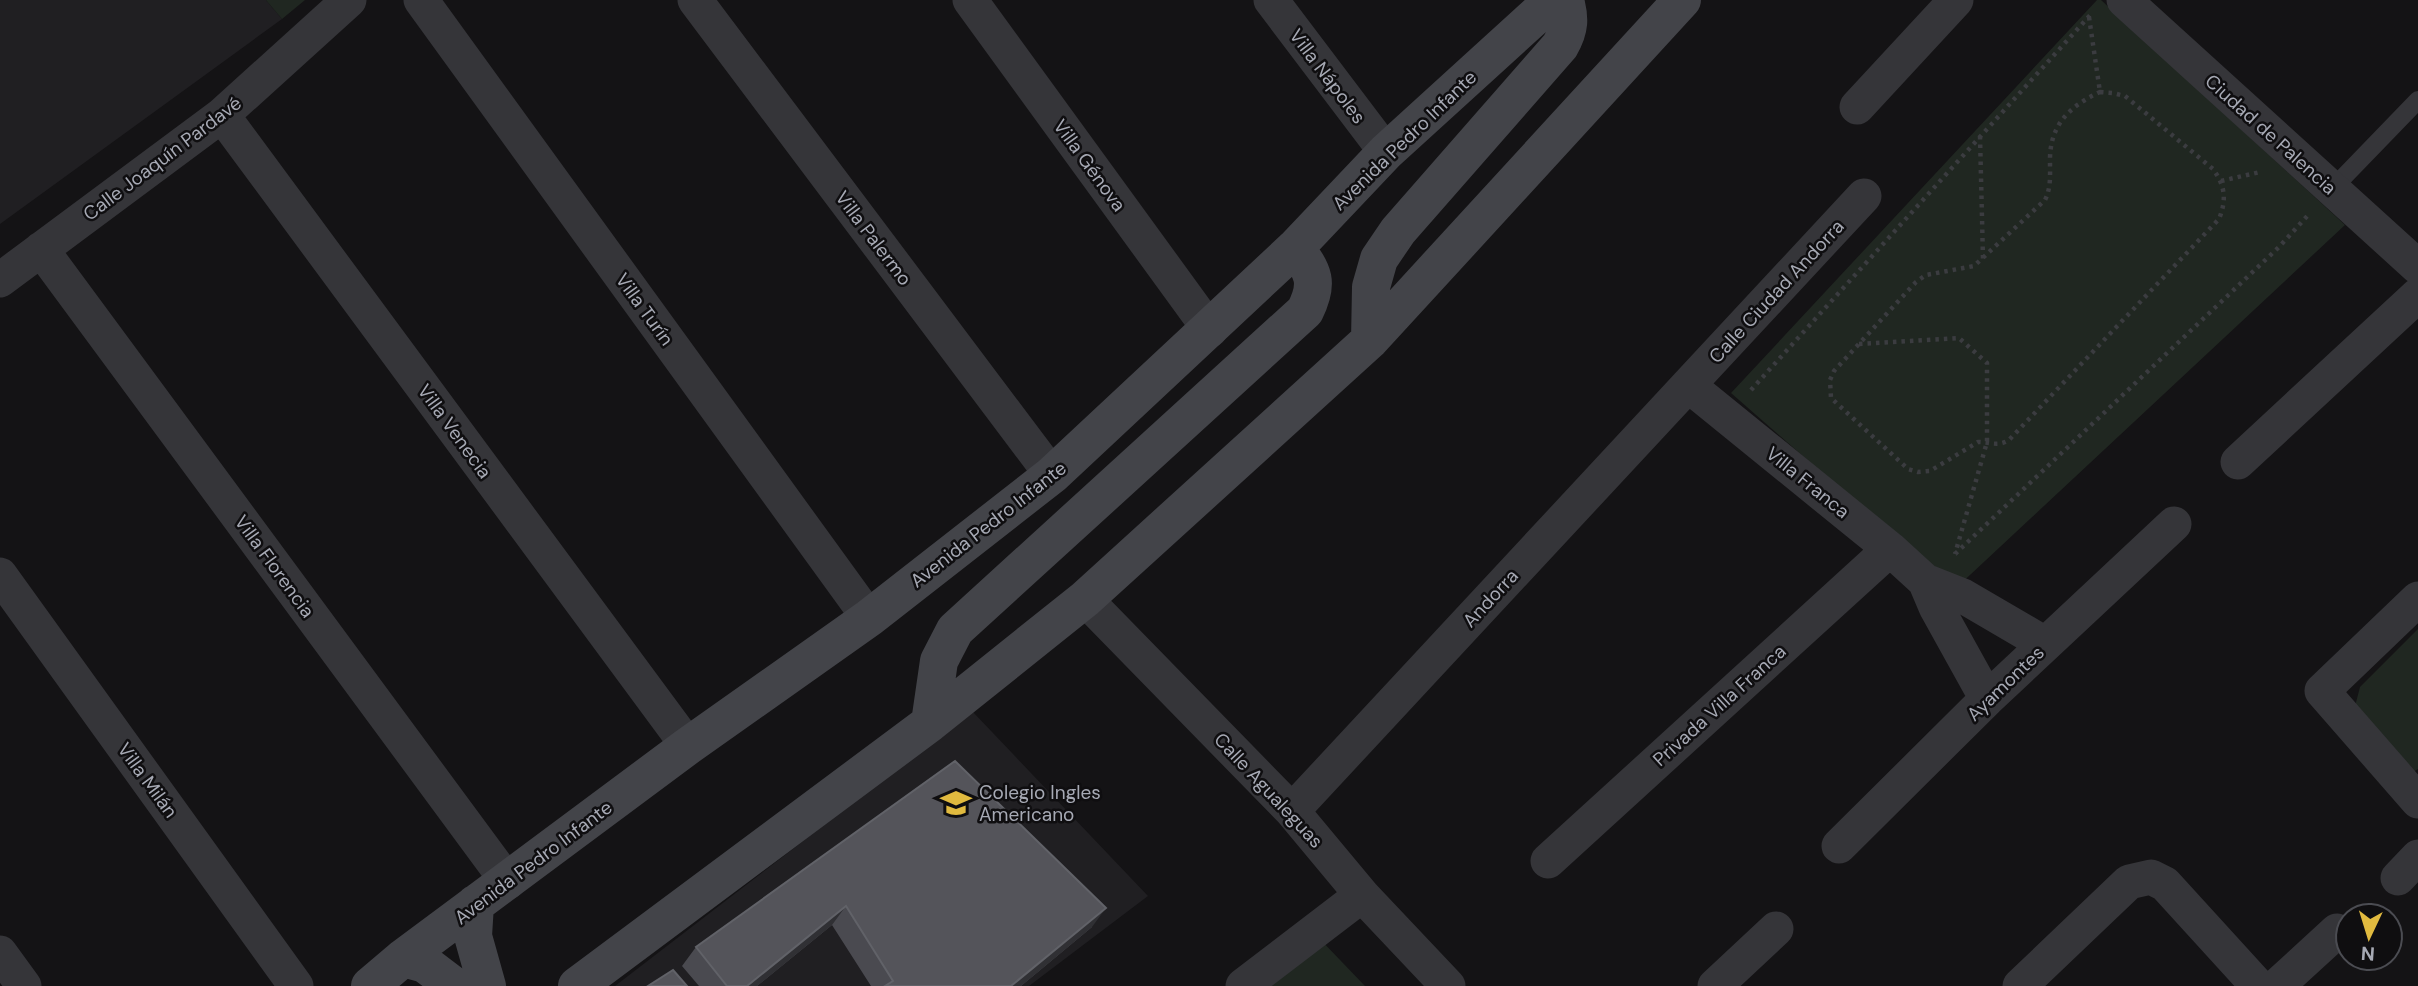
<svg xmlns="http://www.w3.org/2000/svg" width="2418" height="986" viewBox="0 0 2418 986" font-family="'DM Sans',sans-serif">
<style>
.built{fill:#201f22}
.green{fill:#202721}
.lines{fill:none;stroke-linecap:round;stroke-linejoin:round}
.path{stroke:#3b3c40;stroke-width:4.5;stroke-dasharray:3.5 5;stroke-linecap:butt}
.lane{stroke:#353539;stroke-width:18}
.street{stroke:#353539;stroke-width:35}
.secondary{stroke:#434449;stroke-width:38}
.wall{fill:#4a4a50}
.shaded-wall{fill:#303034}
.building{fill:#54545a;stroke:#616268;stroke-width:2}
.labels{text-anchor:middle;stroke-width:5;stroke-linejoin:round;paint-order:stroke}
.street-label{font-size:19px;fill:#a6a9b4;stroke:#0f0e10}
.poi-label{font-size:19px;fill:#a6a9b4;stroke:#0f0e10;text-anchor:start}
</style>
<rect width="100%" height="100%" fill="#141315"/>
<path class="built" d="M0,0H266L282,19L0,224Z
M972,711L1148,896L1029,986H615Z"/>
<path class="green" d="M266,0H305L282,19Z
M2097,0H2101L2345,225L1955,589L1731,393Z
M2418,629V769L2413,772L2353,714L2360,687Z
M1317,936L1365,986H1255Z"/>
<g class="lines">
<path class="path" d="M2089,17L2100,92
M2100,92L2113,93L2125,96L2213,169C2225,186 2227,199 2219,219L2009,440C1998,447 1990,442 1978,442L1930,471L1918,472L1908,469L1831,398L1830,380L1834,371L1916,282L1926,275L1974,266L2045,200C2051,188 2050,176 2050,163C2049,126 2068,107 2100,92Z
M1980,136L1983,259
M2221,181L2260,172
M1859,344L1959,338L1987,363V442L1955,554
M1751,390L2093,12
M1955,554L2279,247L2310,213"/>
<path class="lane" d="M2332,189L2418,100"/>
<path class="street" d="M421,0L869,618
M695,0L1052,475
M970,0L1210,330
M1271,0L1386,152
M2124,0L2418,267
M1857,107L1956,0
M222,115L688,746
M41,249L508,882
M0,280L222,115L349,0
M1688,385L1890,549L1925,581L1963,596L2045,644
M2238,462L2418,295
M0,575L296,986
M1925,581L1936,607L1987,699
M1085,599L1292,811L1362,895L1448,986
M2418,599L2322,691L2418,801
M1292,811L1864,196
M1839,846L1987,699L2174,524
M1548,861L1890,549
M2398,878L2418,857
M0,953L24,986
M1243,986L1362,895
M1715,986L1776,929
M2020,986L2129,882L2151,877L2165,884L2258,986
M2277,986L2337,931"/>
<path class="secondary" d="M1370,340L1371,287L1379,259L1398,231L1560,46C1570,29 1570,18 1565,0
M930,723L939,661L955,630L1305,311C1319,283 1314,272 1295,248
M475,904L473,936L487,986
M403,958L425,964L454,986
M370,986L403,958L688,746L869,618L1052,475L1295,248L1386,152L1553,0
M577,986L930,723L1085,599L1370,340L1682,0"/>
</g>
<path class="wall" d="M955,761L1092,927L1021,986H871L832,925L757,986H699L682,966L696,947Z"/>
<path class="shaded-wall" d="M846,906L832,925L757,986H747Z
M1106,908L1092,927L1021,986H1011Z"/>
<path class="building" d="M955,761L1106,908L1011,986H885L893,981L846,906L747,986H727L696,947Z
M673,970L687,986H648Z"/>
<defs>
<g id="school-bare" transform="scale(2.415)"><path d="M0-5L7-2L0 1L-7-2ZM-4 1L0 2.5L4 1V4Q0 6-4 4Z" fill="#e1ba3f" stroke="#0f0e10" stroke-width="2.5" paint-order="stroke"/></g>
</defs>
<g fill-rule="evenodd">
<use href="#school-bare" x="956" y="803"/>
</g>
<g class="labels">
<g class="street-label">
<text transform="translate(1328 76) rotate(53)" y="7">Villa Nápoles</text>
<text transform="translate(2271 134) rotate(42)" y="7">Ciudad de Palencia</text>
<text transform="translate(1404 140) rotate(-44)" y="7">Avenida Pedro Infante</text>
<text transform="translate(162 158) rotate(-37)" y="7">Calle Joaquín Pardavé</text>
<text transform="translate(1090 165) rotate(54)" y="7">Villa Génova</text>
<text transform="translate(874 238) rotate(53)" y="7">Villa Palermo</text>
<text transform="translate(1776 291) rotate(-47)" y="7">Calle Ciudad Andorra</text>
<text transform="translate(645 309) rotate(54)" y="7">Villa Turín</text>
<text transform="translate(455 431) rotate(54)" y="7">Villa Venecia</text>
<text transform="translate(1808 482) rotate(39)" y="7">Villa Franca</text>
<text transform="translate(988 524) rotate(-38)" y="7">Avenida Pedro Infante</text>
<text transform="translate(275 566) rotate(54)" y="7">Villa Florencia</text>
<text transform="translate(1490 598) rotate(-47)" y="7">Andorra</text>
<text transform="translate(2005 683) rotate(-44)" y="7">Ayamontes</text>
<text transform="translate(1719 705) rotate(-42)" y="7">Privada Villa Franca</text>
<text transform="translate(148 780) rotate(54)" y="7">Villa Milán</text>
<text transform="translate(1269 790) rotate(47)" y="7">Calle Agualeguas</text>
<text transform="translate(533 862) rotate(-37)" y="7">Avenida Pedro Infante</text>
</g>
<g class="poi-label">
<text x="979" y="799">Colegio Ingles<tspan x="979" dy="22">Americano</tspan></text>
</g>
</g>
<g transform="translate(2369 937) rotate(184)"><circle r="33" fill="#0f0e10" stroke="#4b4c52" stroke-width="2"/>
<path d="M0-5L12 26L0 18L-12 26Z" fill="#e1ba3f"/>
<text y="-10" font-size="19" font-weight="bold" text-anchor="middle" fill="#a6a9b4">N</text>
</g>
</svg>
